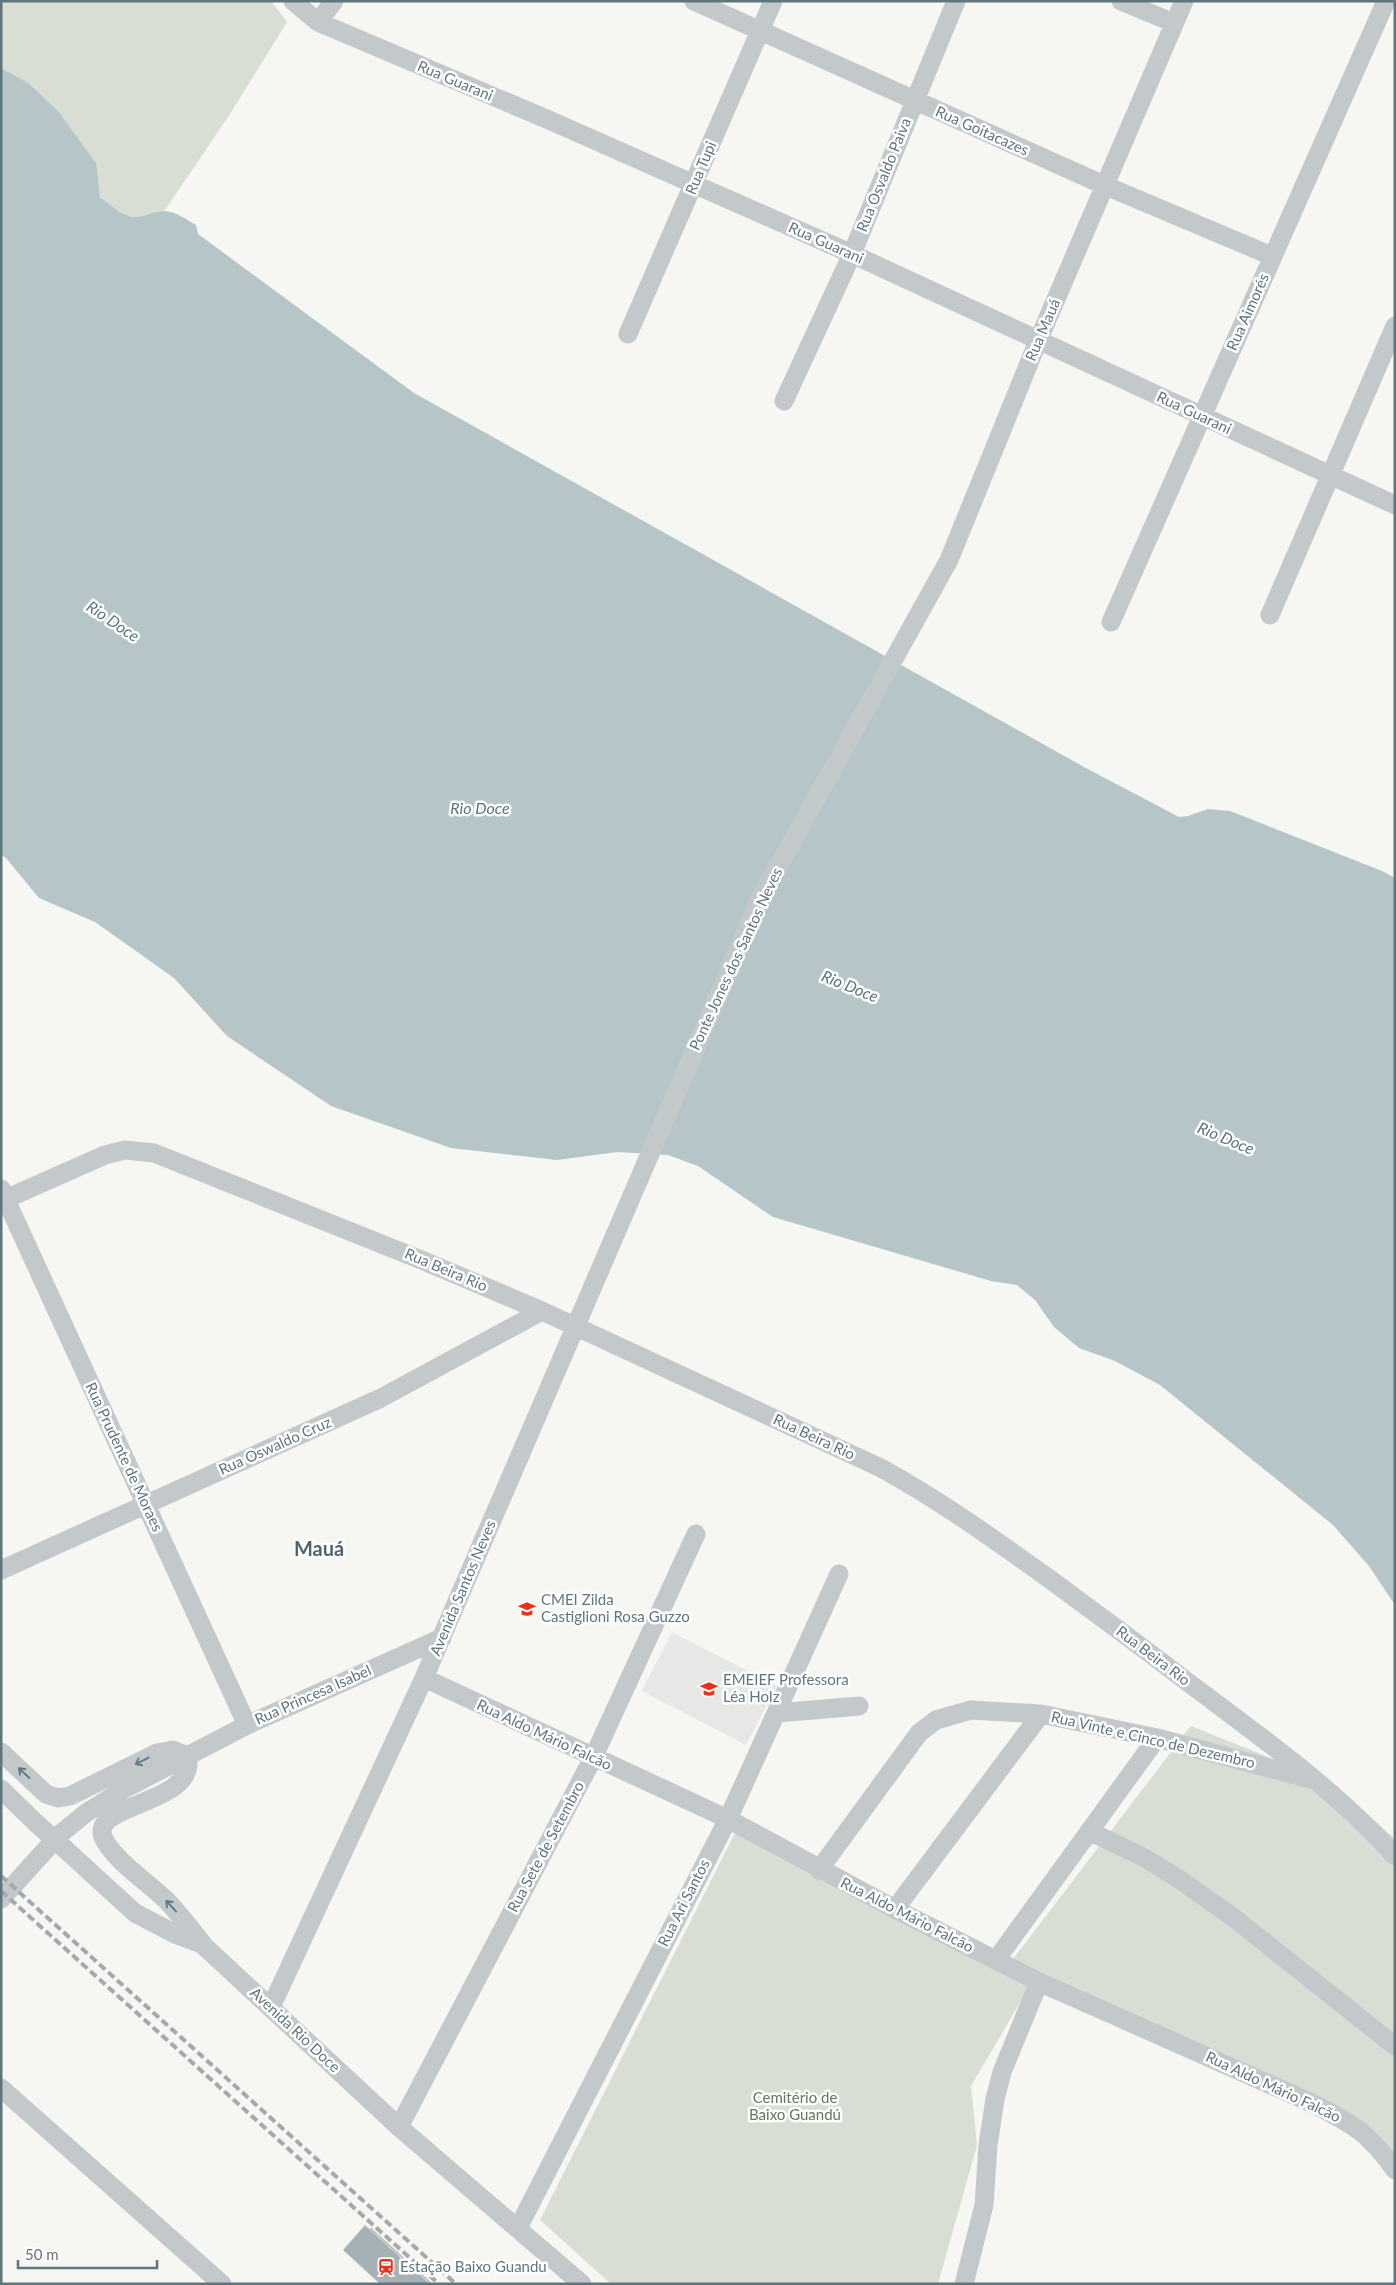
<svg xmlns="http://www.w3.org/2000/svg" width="1396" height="2285" viewBox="0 0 1396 2285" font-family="Lato,sans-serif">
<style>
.built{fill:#e7e7e6}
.green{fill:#d8ded3}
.water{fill:#b6c6c8}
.building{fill:#a5b1b5;stroke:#d7d7d5;filter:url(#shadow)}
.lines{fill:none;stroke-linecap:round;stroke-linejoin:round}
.minor{stroke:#c3c8ca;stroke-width:19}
.rail{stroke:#a1aaae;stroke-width:4;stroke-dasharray:8 4;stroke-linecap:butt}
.minor-bridge{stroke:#c3c8ca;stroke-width:19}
.oneway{stroke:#647a83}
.labels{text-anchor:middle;stroke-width:5;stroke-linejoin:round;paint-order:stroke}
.street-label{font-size:15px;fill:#5f767f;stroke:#fff}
.poi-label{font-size:15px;fill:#5f767f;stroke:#fff;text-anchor:start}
.park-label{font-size:15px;fill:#66775e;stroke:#fff}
.water-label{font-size:16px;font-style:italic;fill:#5a767b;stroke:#fff}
.district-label{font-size:20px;font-weight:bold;fill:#51626a;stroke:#fff}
</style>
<defs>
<filter id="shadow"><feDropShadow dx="5.5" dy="3" stdDeviation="0" flood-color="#0004"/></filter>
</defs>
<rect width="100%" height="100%" fill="#f6f6f2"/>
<path class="built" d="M672,1632L777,1686L746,1745L642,1691Z"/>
<path class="green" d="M1,1H271L287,22L230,114L165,210C157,212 144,218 138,218C123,218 111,205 100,196C97,180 90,168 83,153C61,110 43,92 1,68Z
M1191,1726L1333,1783L1395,1839V2158L1343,2111L1048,1984L1028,1989L971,2086L977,2145L938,2284H611L540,2220L735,1833L1010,1963Z"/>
<path class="water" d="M1,68L28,83L58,111L96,163L100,197C108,202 117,212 126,215C140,222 150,211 164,211C175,211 187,220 196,225L198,234L414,393L1084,767L1179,817L1188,816L1208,809L1230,811L1382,871L1395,878V1605L1369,1566L1333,1525L1160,1385L1115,1361L1079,1348L1054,1327L1035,1300L1017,1285L991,1281L773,1217L698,1166L668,1155L617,1152L557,1160L451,1148L331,1106L227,1036L174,978L95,922L39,898L6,858L1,855Z"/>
<path class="building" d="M365,2225L430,2284H380L343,2250Z"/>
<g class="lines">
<path class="minor" d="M293,1L318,22L549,120L852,254L1395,505
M694,1L1106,186L1272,256
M1121,1L1174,23
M318,22L334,1
M628,334L773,1
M784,401L852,254L956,1
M1270,615L1395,326
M1111,622L1386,1
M1,1189L247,1725
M1,1201L105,1155L125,1150L154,1153L424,1261L542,1311L881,1468C941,1501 995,1540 1051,1580C1094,1612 1138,1644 1181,1677C1255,1733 1332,1786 1395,1856
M1,1570L381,1398L542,1311
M424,1678L728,1819L895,1909L1039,1982L1314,2104C1354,2125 1369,2133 1395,2170
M778,1713L859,1706
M1,1752L46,1794L58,1798L70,1796L157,1753L173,1750L187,1756
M187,1756C199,1807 82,1802 105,1841C119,1864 146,1881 165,1899C179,1913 190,1928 202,1943
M1,1789L36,1823
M1091,1832L1143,1857L1179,1879L1234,1918L1395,2046
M65,1849L135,1913L175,1934L202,1944L399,2127L582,2284
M819,1870L919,1733L936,1720L971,1710L1041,1714L1157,1738L1310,1779
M1,1899L59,1835L86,1813L126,1788L247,1725L442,1638
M895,1909L1041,1714
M996,1960L1157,1738
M271,2007L424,1678L759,901L949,560L1038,341L1184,1
M1,2088L222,2284
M399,2127L593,1758L696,1534
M518,2228L728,1819L839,1574
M964,2284L984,2205L988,2145L995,2099L1002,2072L1039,1982"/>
<path class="rail" d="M1,1876L456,2284
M1,1891L439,2284"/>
<path class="minor-bridge" d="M36,1823L65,1849"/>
</g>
<defs><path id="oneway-shaft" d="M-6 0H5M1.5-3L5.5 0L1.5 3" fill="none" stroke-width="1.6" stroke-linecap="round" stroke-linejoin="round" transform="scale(1.25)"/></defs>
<g class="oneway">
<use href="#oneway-shaft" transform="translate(142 1761) rotate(153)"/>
<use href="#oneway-shaft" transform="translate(24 1773) rotate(-137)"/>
<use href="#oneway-shaft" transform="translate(171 1906) rotate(-133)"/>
</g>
<defs>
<g id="school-bare" transform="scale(1.35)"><path d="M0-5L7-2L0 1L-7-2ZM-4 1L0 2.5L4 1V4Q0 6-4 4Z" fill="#ee301a" stroke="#fff" stroke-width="2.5" paint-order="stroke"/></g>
<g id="station-bare" transform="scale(1.35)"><path d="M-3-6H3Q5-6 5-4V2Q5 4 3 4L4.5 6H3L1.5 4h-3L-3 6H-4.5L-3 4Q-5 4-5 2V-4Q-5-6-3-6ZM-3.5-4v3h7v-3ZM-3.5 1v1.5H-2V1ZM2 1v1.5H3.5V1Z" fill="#ee301a" stroke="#fff" stroke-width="2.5" paint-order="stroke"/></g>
</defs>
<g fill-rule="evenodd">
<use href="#school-bare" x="527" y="1609"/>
<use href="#school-bare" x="709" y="1689"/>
<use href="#station-bare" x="386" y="2267"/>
</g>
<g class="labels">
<g class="street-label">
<text transform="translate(455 81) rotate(23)" y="5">Rua Guarani</text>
<text transform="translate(982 131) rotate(24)" y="5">Rua Goitacazes</text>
<text transform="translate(701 168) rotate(-67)" y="5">Rua Tupi</text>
<text transform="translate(884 175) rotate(-68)" y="5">Rua Osvaldo Paiva</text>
<text transform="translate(826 243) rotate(24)" y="5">Rua Guarani</text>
<text transform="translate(1248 312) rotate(-66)" y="5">Rua Aimorés</text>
<text transform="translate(1043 330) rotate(-67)" y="5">Rua Mauá</text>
<text transform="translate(1194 413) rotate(25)" y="5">Rua Guarani</text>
<text transform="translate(736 959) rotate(-65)" y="5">Ponte Jones dos Santos Neves</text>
<text transform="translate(446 1270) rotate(23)" y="5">Rua Beira Rio</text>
<text transform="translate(814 1437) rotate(25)" y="5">Rua Beira Rio</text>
<text transform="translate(275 1446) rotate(-24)" y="5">Rua Oswaldo Cruz</text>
<text transform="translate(124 1457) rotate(65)" y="5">Rua Prudente de Moraes</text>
<text transform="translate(463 1588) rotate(-67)" y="5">Avenida Santos Neves</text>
<text transform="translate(1153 1656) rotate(37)" y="5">Rua Beira Rio</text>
<text transform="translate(313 1695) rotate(-24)" y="5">Rua Princesa Isabel</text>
<text transform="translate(544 1735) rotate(25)" y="5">Rua Aldo Mário Falcão</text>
<text transform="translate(1153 1740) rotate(13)" y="5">Rua Vinte e Cinco de Dezembro</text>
<text transform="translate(546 1847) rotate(-62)" y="5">Rua Sete de Setembro</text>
<text transform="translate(684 1903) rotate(-63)" y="5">Rua Ari Santos</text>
<text transform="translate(907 1915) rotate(27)" y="5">Rua Aldo Mário Falcão</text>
<text transform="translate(295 2030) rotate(43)" y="5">Avenida Rio Doce</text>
<text transform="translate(1273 2087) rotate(25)" y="5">Rua Aldo Mário Falcão</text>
</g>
<g class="poi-label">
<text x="541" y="1605">CMEI Zilda<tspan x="541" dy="17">Castiglioni Rosa Guzzo</tspan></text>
<text x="723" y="1685">EMEIEF Professora<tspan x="723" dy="17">Léa Holz</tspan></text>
<text x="400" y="2272">Estação Baixo Guandu</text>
</g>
<g class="park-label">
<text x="795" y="2103">Cemitério de<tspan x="795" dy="17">Baixo Guandú</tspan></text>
</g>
<g class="water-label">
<text transform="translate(113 621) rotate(34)" y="6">Rio Doce</text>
<text x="480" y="814">Rio Doce</text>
<text transform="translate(850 986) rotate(22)" y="6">Rio Doce</text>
<text transform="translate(1226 1138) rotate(23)" y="6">Rio Doce</text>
</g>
<g class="district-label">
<text x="319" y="1556">Mauá</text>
</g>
</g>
<rect width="1396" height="2285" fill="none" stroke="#5f767f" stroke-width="5"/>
<path d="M18 2260v8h139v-8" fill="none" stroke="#5f767f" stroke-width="2.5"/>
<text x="25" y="2260" font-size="15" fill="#5f767f" stroke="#ffffff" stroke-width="4" paint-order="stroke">50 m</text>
</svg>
